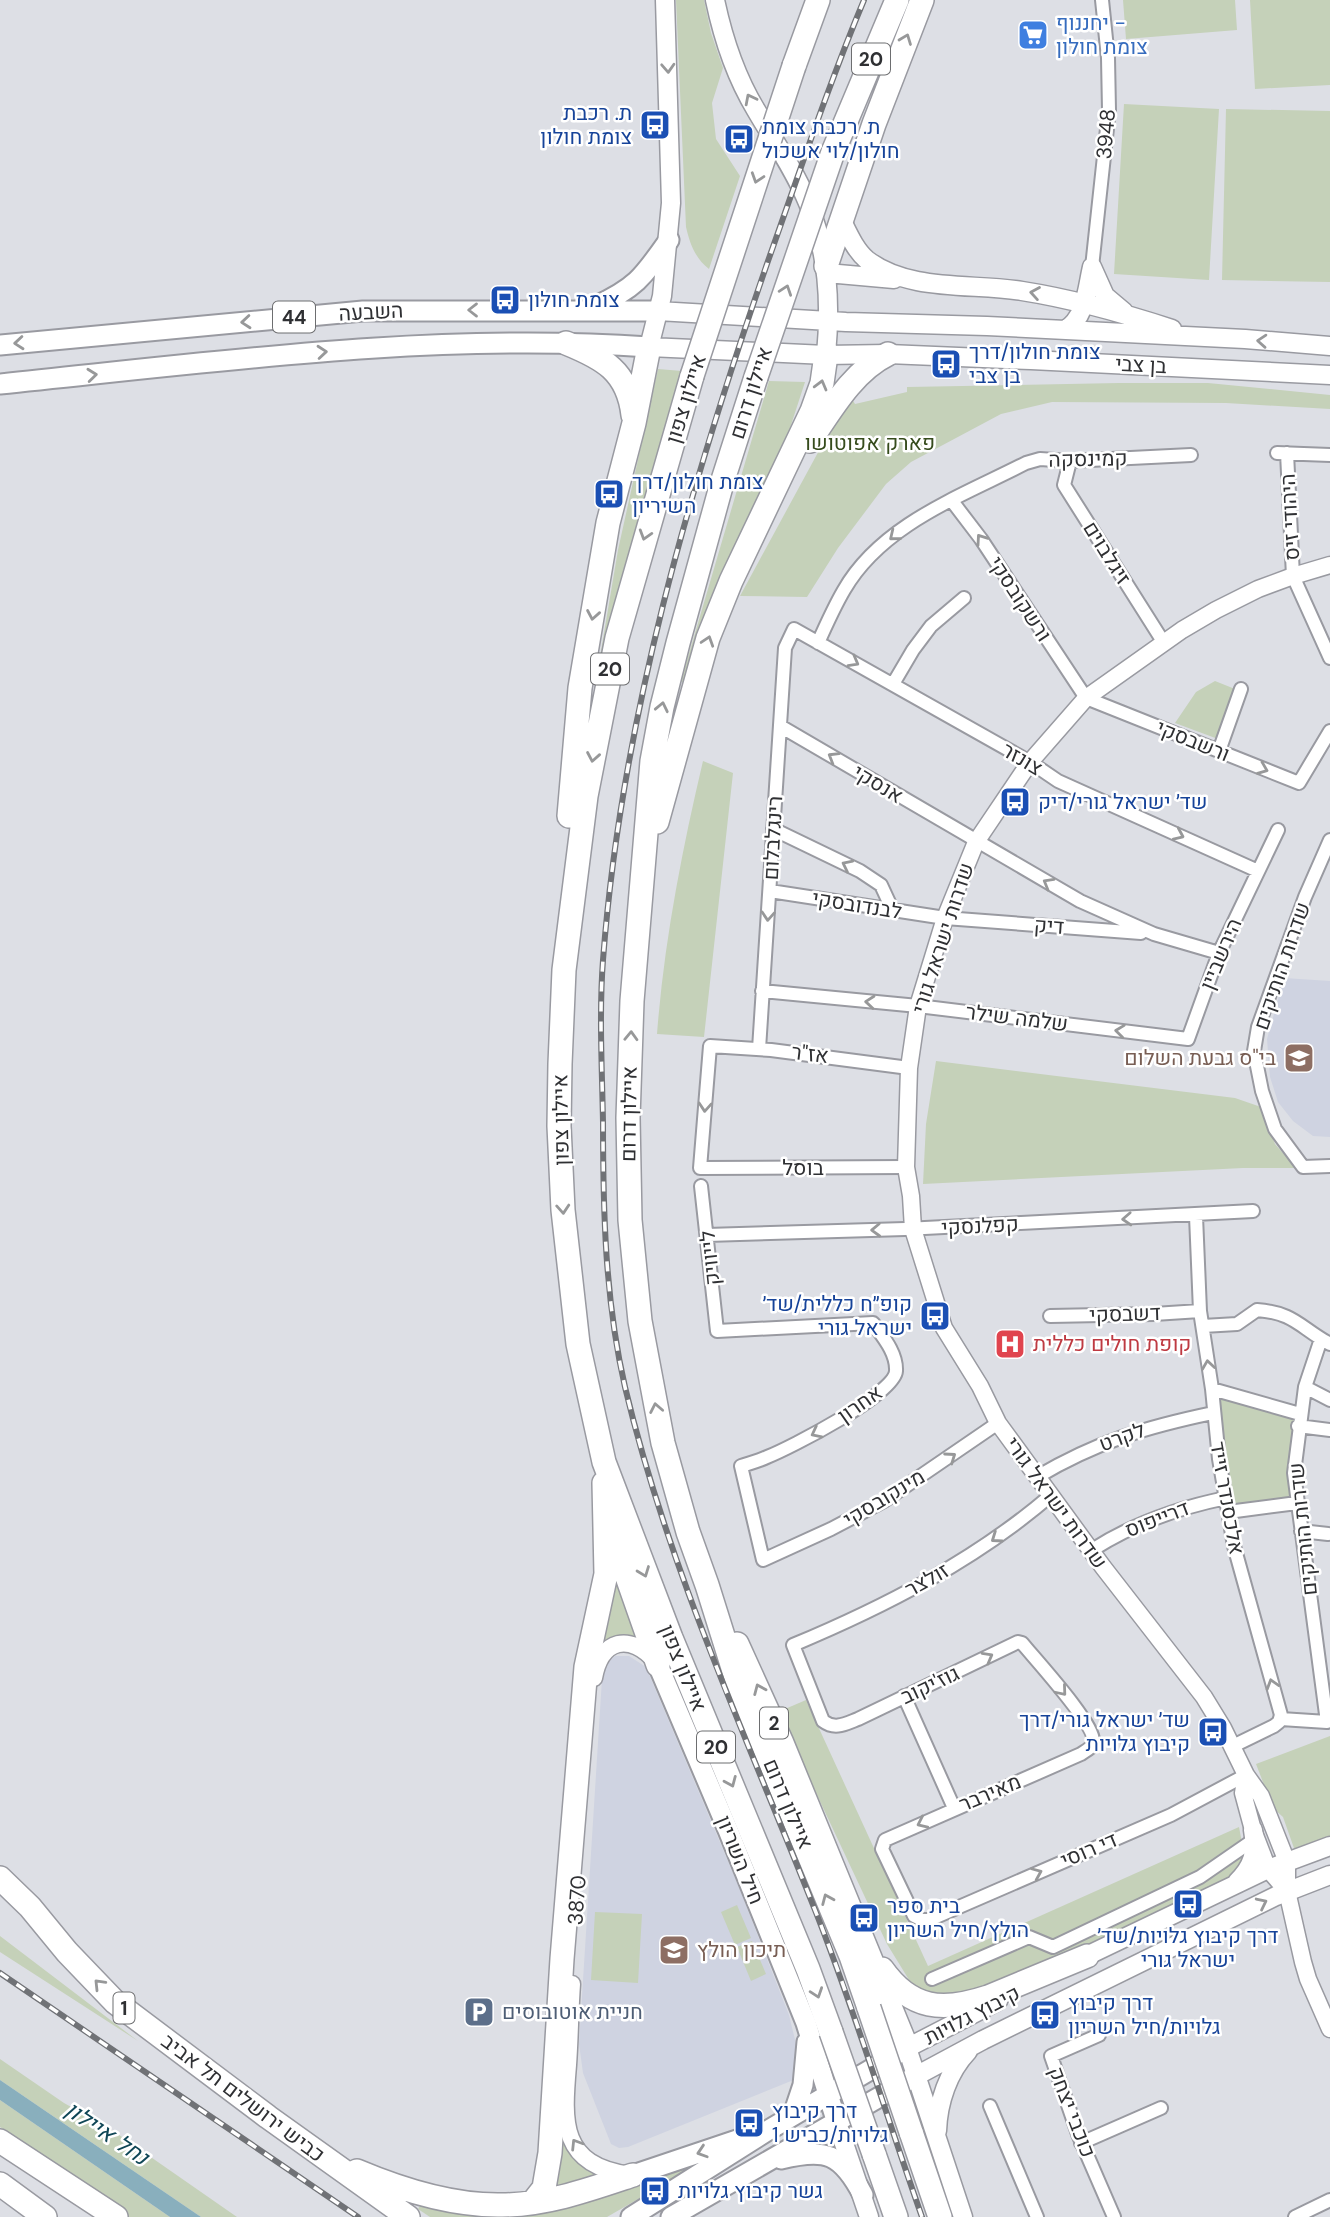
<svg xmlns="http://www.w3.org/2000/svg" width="1330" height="2217" viewBox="0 0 1330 2217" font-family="'DM Sans',Heebo,sans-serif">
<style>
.built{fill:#cfd3e1}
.green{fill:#c5d1b9}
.water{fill:#89afbd}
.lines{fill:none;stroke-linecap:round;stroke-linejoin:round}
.minor-casing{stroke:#999aa1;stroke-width:16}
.tertiary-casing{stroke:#999aa1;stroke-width:19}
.secondary-casing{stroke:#999aa1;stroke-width:21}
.primary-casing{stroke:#999aa1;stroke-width:23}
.trunk-casing{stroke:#999aa1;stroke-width:23}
.motorway-casing{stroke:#999aa1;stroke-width:26}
.minor{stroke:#fff;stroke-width:12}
.tertiary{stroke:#fff;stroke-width:16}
.secondary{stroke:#fff;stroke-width:18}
.primary{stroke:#fff;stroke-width:19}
.trunk{stroke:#fff;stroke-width:19}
.motorway{stroke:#fff;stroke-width:23}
.rail-casing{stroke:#707276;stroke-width:6}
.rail{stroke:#fff;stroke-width:3.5;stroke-dasharray:10;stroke-linecap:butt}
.motorway-bridge-casing{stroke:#999aa1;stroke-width:26;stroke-linecap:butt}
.motorway-bridge{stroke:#fff;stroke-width:23}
.oneway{stroke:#979899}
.labels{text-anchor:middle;stroke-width:5;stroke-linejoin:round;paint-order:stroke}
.shield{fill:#fff;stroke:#6d6e70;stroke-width:2}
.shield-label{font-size:19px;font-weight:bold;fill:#2f3033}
.shop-label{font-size:21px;fill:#366cbe;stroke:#fff;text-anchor:start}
.transit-label{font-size:21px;fill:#164399;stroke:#fff;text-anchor:start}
.street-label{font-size:21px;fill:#2f3033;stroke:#fff}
.park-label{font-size:21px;fill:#364c1d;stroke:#fff}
.education-label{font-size:21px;fill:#785e54;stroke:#fff;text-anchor:end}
.health-label{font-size:21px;fill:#be3a42;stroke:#fff;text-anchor:start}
.service-label{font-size:21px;fill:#4e5e75;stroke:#fff;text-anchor:start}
.water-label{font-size:23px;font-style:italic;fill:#0f4656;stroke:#fff}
</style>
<rect width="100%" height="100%" fill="#dddfe5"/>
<path class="built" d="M1284,978L1330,981V1137L1313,1136L1293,1121L1278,1102L1270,1077L1267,1039Z
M615,1656H629L646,1667L738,1885L789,2015L798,2052L796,2079L628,2147L619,2148L611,2144L583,2073L579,2044L602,1679L603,1669L608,1662Z"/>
<path class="green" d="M676,0H704L711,33L723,68L712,103L716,139L740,176L709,269C695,258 690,244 686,227Z
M1123,0H1235L1237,30L1126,39Z
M1250,0H1330V85L1255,89Z
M1124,104L1219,109L1209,280L1114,274Z
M1226,109L1330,111V282L1222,280Z
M658,369L682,371L622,576L593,698L618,550Z
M769,381L805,382L790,428L723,579L685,684L681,681Z
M1119,383H1208L1330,395V409L1226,403L1052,402L1001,414L911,462L886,484L838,548L807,597L740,596L834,423L852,399L855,404L907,392V387Z
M1215,681L1235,689L1218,739L1175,723L1196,692Z
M703,761L733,773L704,1037L657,1034C664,942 682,850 703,761Z
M936,1061L1235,1098L1261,1107L1275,1144L1296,1168H1243L923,1184L926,1124Z
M1214,1394L1294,1417L1288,1472L1293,1499L1230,1510Z
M617,1574L645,1645L601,1648Z
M806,1700L928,1966L1239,1827L1245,1859L1235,1880L992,1986L944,1995L914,1988L887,1944L778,1712Z
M1330,1736V1838L1295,1851L1283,1817L1273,1808L1256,1764Z
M737,1905L751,1938L735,1945L721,1912Z
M595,1912L642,1914L638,1983L591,1980Z
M0,1936L138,2041L0,1952Z
M752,1941L766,1974L751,1981L737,1947Z
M0,2059L64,2103L109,2128L237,2217H201L0,2080Z
M0,2100L170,2217H124L119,2213L0,2127Z
M557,2106L564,2132L614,2177L558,2195L553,2185Z
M693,2160L692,2168L607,2217H430L418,2209L422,2203L447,2208Z"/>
<path class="water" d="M0,2080L201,2217H170L0,2100Z"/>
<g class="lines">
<g class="minor-casing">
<path id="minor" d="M1092,267L1109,110L1108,58L1102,0
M1277,453L1330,455
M1287,453L1293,576L1330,658
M1070,461L1064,485L1164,643
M952,501L981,539L1086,698L1299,783L1330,731
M818,643C826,625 834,607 844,590C882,524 962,496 1026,463L1040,459L1070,461L1191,455
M893,684L913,650L931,626L964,598
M780,726L1080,901L1154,934L1219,953
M1219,751L1241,689
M773,829L860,871L881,885L893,911
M1330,840L1305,897L1258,1027L1254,1051L1262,1091L1275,1129L1303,1167L1330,1166
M770,891L945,918L1141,933
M762,991L918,1006L1188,1039L1219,953L1278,830
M759,1049L785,648L794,629L1030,762L1058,781L1258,871
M906,1167L700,1168L710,1046L771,1050L909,1068
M701,1186L717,1331L873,1323C883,1337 897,1353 896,1371C895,1394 790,1448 767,1457C759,1461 750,1463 741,1466L763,1560L831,1529L884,1501L998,1423
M1196,1216L1200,1311L1212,1389L1219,1459L1234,1546L1281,1715L1279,1722L1274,1726L1233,1746
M707,1235L905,1229L1253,1211
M1050,1316L1154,1314L1200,1311
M1203,1326L1237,1324L1257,1310C1295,1313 1299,1327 1330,1344
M1305,1387L1330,1400
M1212,1389L1300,1414
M1298,1426L1330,1430
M1037,1477C1096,1442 1146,1427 1213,1413
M1050,1496C974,1561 884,1607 793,1645L823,1721C835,1730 845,1724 858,1719L1018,1642L1022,1643C1034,1658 1098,1727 1093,1743C1092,1748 1085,1751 1081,1754L885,1840L882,1849L914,1916L922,1920H929L1171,1815L1246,1775
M1228,1512L1297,1503
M1301,1531L1328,1534
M1092,1550C1134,1523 1177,1508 1226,1498
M904,1696L954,1808
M1281,1719L1327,1722L1294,1473L1305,1387L1321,1339
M932,1979L1029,1937L1053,1947L1200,1877L1255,1839
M1099,2035L1051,2056L1078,2134L1114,2217
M990,2106L1037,2217
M1081,2143L1161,2108
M1295,2217L1330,2200"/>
</g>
<g class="tertiary-casing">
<path id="tertiary" d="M1330,565L1293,576L1258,589L1216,610L1182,630L1086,698L1030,762L976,842L945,918L918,1006L909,1068L906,1167L911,1196L913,1229L944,1328L980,1386L998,1423L1103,1567L1204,1697L1223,1728L1246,1775L1261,1796L1287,1862V1891L1303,1962L1308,1979L1330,2029
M594,1678C601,1639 630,1632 656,1662
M1246,1775L1243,1793L1253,1830L1268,1869L1287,1891
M572,1984C570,2011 570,2038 568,2065C563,2123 560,2165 630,2175"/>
</g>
<g class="secondary-casing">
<path id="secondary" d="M665,0L671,203L662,296L649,347L826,355L888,354L1031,360L1330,375
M715,0C723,38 736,77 756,110C774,141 794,169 808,203C828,253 831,302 826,355
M841,219C848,233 855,250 867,260C909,292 972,283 1022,291C1073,299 1123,313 1172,329
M1092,267L1105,296L1124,312
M827,273L894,279
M658,311L846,322L987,326L1245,339L1330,346
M1065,330C1086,318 1087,288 1092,267
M1237,1882C1253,1866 1257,1852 1253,1830
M1076,1961L1268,1869L1330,1846
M916,2076L983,2040L1276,1896L1330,1875
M836,2120L869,2217
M937,2131C938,2102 948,2072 968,2051
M963,2217L907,2048L998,2001"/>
</g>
<g class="primary-casing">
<path id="primary" d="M658,1665L728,1830L806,2023L836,2120
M793,2115L803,2085L807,2042
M781,2159C826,2148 841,2153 863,2195
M633,2175L743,2138
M631,2217L767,2131L897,2054
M671,2217L916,2076"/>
</g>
<g class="trunk-casing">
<path id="trunk" d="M594,307C636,288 643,277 669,240
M0,345L363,311H658
M0,384C215,362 433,332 649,347"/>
</g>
<g class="motorway-casing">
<path id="motorway" d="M794,66L818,0
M833,152L897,0
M826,266L874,124L922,0
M566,343C603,358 628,371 633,415
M692,376L617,638L586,796L564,970L560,1064L559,1126L563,1210L578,1344L604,1462L671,1638L808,1969L831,2032
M756,377L722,483L678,643L662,707L652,761L632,1001L628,1118L630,1220L640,1321L663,1443L688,1532L707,1585L739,1687L851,1956L869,2008
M810,441C831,410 853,371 888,354
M569,816L580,688L608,523L634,423L649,347
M657,822L708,638L731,581L812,411L822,383L826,355
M614,1534L619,1554L658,1665
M737,1644L782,1743L907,2048
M0,1878L30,1907L67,1952L115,2002L268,2117L408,2217
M882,1969C911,2010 943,2012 988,1997L1087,1956
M911,2132L940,2217
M0,2141L116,2217
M874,2154L896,2217
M357,2171C402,2190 453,2206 502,2205C547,2205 591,2189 633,2175
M0,2184L45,2217
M533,2202L544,2188L550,2153L562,1959L586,1667L606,1574L604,1483"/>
</g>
<use href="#minor" class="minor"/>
<use href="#tertiary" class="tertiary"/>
<use href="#secondary" class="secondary"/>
<use href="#primary" class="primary"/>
<use href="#trunk" class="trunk"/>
<use href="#motorway" class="motorway"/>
<g class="rail-casing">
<path id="rail" d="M864,0C828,86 799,174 768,261C690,486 621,721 603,960C599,1013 602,1068 603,1122C603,1211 605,1300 625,1387C668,1568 747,1738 815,1910C855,2011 886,2115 922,2217
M0,1973L358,2217"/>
</g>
<use href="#rail" class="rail"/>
<g class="motorway-bridge-casing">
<path id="motorway-bridge" d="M692,376L794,66
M756,377L833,152
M869,2008L911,2132
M831,2032L874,2154"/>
</g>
<use href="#motorway-bridge" class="motorway-bridge"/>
</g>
<defs><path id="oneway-chevron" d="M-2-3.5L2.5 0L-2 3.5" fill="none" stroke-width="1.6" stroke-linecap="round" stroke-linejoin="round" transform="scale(1.75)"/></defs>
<g class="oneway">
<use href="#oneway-chevron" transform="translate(906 39) rotate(-69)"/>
<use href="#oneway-chevron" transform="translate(668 68) rotate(87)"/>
<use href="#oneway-chevron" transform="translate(750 99) rotate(-117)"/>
<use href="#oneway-chevron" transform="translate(757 178) rotate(108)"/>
<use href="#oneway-chevron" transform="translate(786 290) rotate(-71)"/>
<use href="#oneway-chevron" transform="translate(1035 293) rotate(-170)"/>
<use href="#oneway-chevron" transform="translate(473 310) rotate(180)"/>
<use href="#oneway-chevron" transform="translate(246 322) rotate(175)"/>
<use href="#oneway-chevron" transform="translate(1262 341) rotate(-176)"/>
<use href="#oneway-chevron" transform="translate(19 343) rotate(175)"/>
<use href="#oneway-chevron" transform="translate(322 352) rotate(-5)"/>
<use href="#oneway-chevron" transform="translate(92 375) rotate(-6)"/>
<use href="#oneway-chevron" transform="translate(821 385) rotate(-75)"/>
<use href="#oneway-chevron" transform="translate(645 535) rotate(107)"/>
<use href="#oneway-chevron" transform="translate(894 536) rotate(141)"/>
<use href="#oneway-chevron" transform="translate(981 539) rotate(-125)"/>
<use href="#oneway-chevron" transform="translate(593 615) rotate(100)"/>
<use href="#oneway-chevron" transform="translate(708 641) rotate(-72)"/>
<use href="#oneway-chevron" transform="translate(854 662) rotate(29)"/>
<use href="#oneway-chevron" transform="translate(662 707) rotate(-78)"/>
<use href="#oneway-chevron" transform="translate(593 757) rotate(100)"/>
<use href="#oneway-chevron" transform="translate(833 757) rotate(-149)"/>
<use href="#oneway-chevron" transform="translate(1263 769) rotate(22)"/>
<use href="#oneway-chevron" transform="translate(1179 835) rotate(24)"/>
<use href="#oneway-chevron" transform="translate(847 865) rotate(-154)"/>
<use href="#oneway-chevron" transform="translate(1048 883) rotate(-150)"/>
<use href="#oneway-chevron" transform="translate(768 916) rotate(94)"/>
<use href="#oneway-chevron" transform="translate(870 1002) rotate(-175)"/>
<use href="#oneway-chevron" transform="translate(1120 1031) rotate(-173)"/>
<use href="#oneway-chevron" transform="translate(631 1036) rotate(-88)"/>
<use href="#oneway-chevron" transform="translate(705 1107) rotate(94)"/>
<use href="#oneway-chevron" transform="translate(563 1209) rotate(86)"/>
<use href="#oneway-chevron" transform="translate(1127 1219) rotate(177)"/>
<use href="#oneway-chevron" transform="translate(876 1230) rotate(178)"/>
<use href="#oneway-chevron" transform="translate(1208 1365) rotate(-98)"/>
<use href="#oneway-chevron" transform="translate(656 1408) rotate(-101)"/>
<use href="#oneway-chevron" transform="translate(816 1433) rotate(153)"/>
<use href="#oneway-chevron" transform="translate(951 1457) rotate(-35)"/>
<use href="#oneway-chevron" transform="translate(996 1538) rotate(145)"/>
<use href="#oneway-chevron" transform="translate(644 1572) rotate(69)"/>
<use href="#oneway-chevron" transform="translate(988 1657) rotate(-29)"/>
<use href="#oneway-chevron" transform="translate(1272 1684) rotate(-107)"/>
<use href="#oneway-chevron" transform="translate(759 1689) rotate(-113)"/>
<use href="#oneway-chevron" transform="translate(1062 1691) rotate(50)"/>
<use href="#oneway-chevron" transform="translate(731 1782) rotate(67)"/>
<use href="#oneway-chevron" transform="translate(922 1823) rotate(155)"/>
<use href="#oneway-chevron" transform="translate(1037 1873) rotate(-23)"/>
<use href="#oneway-chevron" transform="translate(827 1899) rotate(-113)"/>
<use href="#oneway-chevron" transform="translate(1262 1903) rotate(-26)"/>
<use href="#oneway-chevron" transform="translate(99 1984) rotate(-134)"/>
<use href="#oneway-chevron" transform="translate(817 1993) rotate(71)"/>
<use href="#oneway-chevron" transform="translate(576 2144) rotate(-122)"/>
<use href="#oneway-chevron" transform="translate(702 2152) rotate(162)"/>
</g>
<defs>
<g id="supermarket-square" transform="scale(1.575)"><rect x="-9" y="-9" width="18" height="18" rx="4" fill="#3f7fe0" stroke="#fff"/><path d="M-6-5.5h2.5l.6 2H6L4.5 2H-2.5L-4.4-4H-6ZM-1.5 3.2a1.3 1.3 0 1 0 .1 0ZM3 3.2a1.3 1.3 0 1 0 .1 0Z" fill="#fff"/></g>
<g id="bus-square" transform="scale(1.575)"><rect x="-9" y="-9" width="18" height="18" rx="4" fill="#1a4fb4" stroke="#fff"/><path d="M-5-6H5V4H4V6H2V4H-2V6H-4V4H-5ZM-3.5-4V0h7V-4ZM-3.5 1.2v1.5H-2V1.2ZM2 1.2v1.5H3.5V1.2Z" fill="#fff"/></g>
<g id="school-square" transform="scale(1.575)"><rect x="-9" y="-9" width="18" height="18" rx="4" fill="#8d6e63" stroke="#fff"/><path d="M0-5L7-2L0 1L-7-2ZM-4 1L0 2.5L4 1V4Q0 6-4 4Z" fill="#fff"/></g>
<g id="hospital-square" transform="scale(1.575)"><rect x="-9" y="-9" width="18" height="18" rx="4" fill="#e0444e" stroke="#fff"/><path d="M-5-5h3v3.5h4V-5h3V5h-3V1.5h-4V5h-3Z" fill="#fff"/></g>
<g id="parking-square" transform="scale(1.575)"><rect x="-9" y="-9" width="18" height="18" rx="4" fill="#5c6f8a" stroke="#fff"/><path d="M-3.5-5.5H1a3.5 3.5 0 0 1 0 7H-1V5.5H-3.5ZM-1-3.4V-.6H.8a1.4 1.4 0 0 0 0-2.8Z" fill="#fff"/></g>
</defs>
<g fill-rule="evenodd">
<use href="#supermarket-square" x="1033" y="35"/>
<use href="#bus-square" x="655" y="125"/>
<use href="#bus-square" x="739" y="139"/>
<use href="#bus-square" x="505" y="300"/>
<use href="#bus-square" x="946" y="364"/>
<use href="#bus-square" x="609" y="494"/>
<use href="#bus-square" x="1015" y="802"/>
<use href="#school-square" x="1299" y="1058"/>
<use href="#bus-square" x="935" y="1316"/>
<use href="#hospital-square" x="1010" y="1344"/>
<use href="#bus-square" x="1213" y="1732"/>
<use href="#bus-square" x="1188" y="1904"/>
<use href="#bus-square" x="864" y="1918"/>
<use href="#school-square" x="674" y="1950"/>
<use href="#parking-square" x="479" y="2012"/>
<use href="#bus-square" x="1045" y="2015"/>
<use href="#bus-square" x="749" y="2123"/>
<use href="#bus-square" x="655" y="2191"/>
</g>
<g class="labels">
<g class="shield">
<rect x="852" y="43.5" width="38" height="31" rx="5"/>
<rect x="273" y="301.5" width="42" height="31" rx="5"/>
<rect x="591" y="653.5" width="38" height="31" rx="5"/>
<rect x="760" y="1707.5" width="28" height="31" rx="5"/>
<rect x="697" y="1731.5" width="38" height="31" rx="5"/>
<rect x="113.5" y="1992.5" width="21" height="31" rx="5"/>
</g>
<g class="shield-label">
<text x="871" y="66">20</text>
<text x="294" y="324">44</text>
<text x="610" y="676">20</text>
<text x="774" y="1730">2</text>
<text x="716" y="1754">20</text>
<text x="124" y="2015">1</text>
</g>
<g class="shop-label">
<text x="1056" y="30">יחננוף -<tspan x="1056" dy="24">צומת חולון</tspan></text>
</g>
<g class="transit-label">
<text x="632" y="120" text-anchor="end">ת. רכבת<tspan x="632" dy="24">צומת חולון</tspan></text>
<text x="762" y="134">ת. רכבת צומת<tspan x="762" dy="24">חולון/לוי אשכול</tspan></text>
<text x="528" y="307">צומת חולון</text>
<text x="969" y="359">צומת חולון/דרך<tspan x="969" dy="24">בן צבי</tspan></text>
<text x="632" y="489">צומת חולון/דרך<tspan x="632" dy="24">השיריון</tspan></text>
<text x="1038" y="809">שד׳ ישראל גורי/דיק</text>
<text x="912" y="1311" text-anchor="end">קופ״ח כללית/שד׳<tspan x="912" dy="24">ישראל גורי</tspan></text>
<text x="1190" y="1727" text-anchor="end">שד׳ ישראל גורי/דרך<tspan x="1190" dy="24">קיבוץ גלויות</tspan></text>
<text x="887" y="1913">בית ספר<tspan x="887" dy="24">הולץ/חיל השריון</tspan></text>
<text x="1188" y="1943" text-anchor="middle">דרך קיבוץ גלויות/שד׳<tspan x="1188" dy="24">ישראל גורי</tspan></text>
<text x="1068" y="2010">דרך קיבוץ<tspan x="1068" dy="24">גלויות/חיל השריון</tspan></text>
<text x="772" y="2118">דרך קיבוץ<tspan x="772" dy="24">גלויות/כביש 1</tspan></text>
<text x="678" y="2198">גשר קיבוץ גלויות</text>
</g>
<g class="street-label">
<text transform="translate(1106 134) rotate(-85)" y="7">3948</text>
<text transform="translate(371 312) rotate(-3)" y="7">השבעה</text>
<text transform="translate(1141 365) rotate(3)" y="7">בן צבי</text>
<text transform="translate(751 393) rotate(-72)" y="7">איילון דרום</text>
<text transform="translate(686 399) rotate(-73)" y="7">איילון צפון</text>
<text transform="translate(1088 459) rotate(-1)" y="7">קמינסקה</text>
<text transform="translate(1290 517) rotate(-93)" y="7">היהודי זיס</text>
<text transform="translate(1107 553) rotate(58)" y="7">זיגלבוים</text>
<text transform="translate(1020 599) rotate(57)" y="7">ורשקובסקי</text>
<text transform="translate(1193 741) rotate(22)" y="7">ורשבסקי</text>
<text transform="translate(1022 759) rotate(31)" y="7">צונזר</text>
<text transform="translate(878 784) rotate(31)" y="7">אנסקי</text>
<text transform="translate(773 838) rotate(-87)" y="7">רינגלבלום</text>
<text transform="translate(857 905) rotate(9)" y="7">לבנדובסקי</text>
<text transform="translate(1049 926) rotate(4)" y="7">דיק</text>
<text transform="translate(943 938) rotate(-72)" y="7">שדרות ישראל גורי</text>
<text transform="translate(1221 954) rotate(-67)" y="7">הירשביין</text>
<text transform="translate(1282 966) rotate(-71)" y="7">שדרות הותיקים</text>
<text transform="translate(1017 1018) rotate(7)" y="7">שלמה שילר</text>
<text transform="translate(810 1054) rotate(7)" y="7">אז"ר</text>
<text transform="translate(629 1114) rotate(-89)" y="7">איילון דרום</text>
<text transform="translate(561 1120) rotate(-91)" y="7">איילון צפון</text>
<text x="803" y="1175">בוסל</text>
<text transform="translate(980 1226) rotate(-3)" y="7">קפלנסקי</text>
<text transform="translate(710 1258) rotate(-96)" y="7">לייוויק</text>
<text transform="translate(1125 1314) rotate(-2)" y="7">דשבסקי</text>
<text transform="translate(860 1404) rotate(-35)" y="7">אחרון</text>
<text transform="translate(1122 1437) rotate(-20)" y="7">לקרט</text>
<text transform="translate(884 1498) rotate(-31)" y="7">מינקובסקי</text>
<text transform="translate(1227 1498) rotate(80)" y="7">אלכסנדר זייד</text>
<text transform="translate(1056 1503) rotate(54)" y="7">שדרות ישראל גורי</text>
<text transform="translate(1157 1519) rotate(-21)" y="7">דרייפוס</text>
<text transform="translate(1303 1529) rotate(-96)" y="7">שדרות הותיקים</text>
<text transform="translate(927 1580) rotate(-29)" y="7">זולצר</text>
<text transform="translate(683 1668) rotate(68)" y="7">איילון צפון</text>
<text transform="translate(930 1685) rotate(-25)" y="7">גוז'יקוב</text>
<text transform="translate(990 1793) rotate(-23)" y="7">מאירבר</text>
<text transform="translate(788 1804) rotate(67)" y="7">איילון דרום</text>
<text transform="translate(1089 1850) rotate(-23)" y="7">די רוסי</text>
<text transform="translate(740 1860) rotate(68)" y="7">חיל השריון</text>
<text transform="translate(577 1900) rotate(-86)" y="7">3870</text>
<text transform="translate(972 2015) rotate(-27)" y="7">קיבוץ גלויות</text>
<text transform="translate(243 2098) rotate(37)" y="7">כביש ירושלים תל אביב</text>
<text transform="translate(1072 2112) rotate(69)" y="7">כוכבי יצחק</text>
</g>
<g class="park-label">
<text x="870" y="450">פארק אפוטושו</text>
</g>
<g class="education-label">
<text x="1276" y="1065">בי"ס גבעת השלום</text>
<text x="697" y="1957" text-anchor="start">תיכון הולץ</text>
</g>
<g class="health-label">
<text x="1033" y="1351">קופת חולים כללית</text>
</g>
<g class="service-label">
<text x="502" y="2019">חניית אוטובוסים</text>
</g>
<g class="water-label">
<text transform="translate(107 2133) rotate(34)" y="8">נחל איילון</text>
</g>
</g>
</svg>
